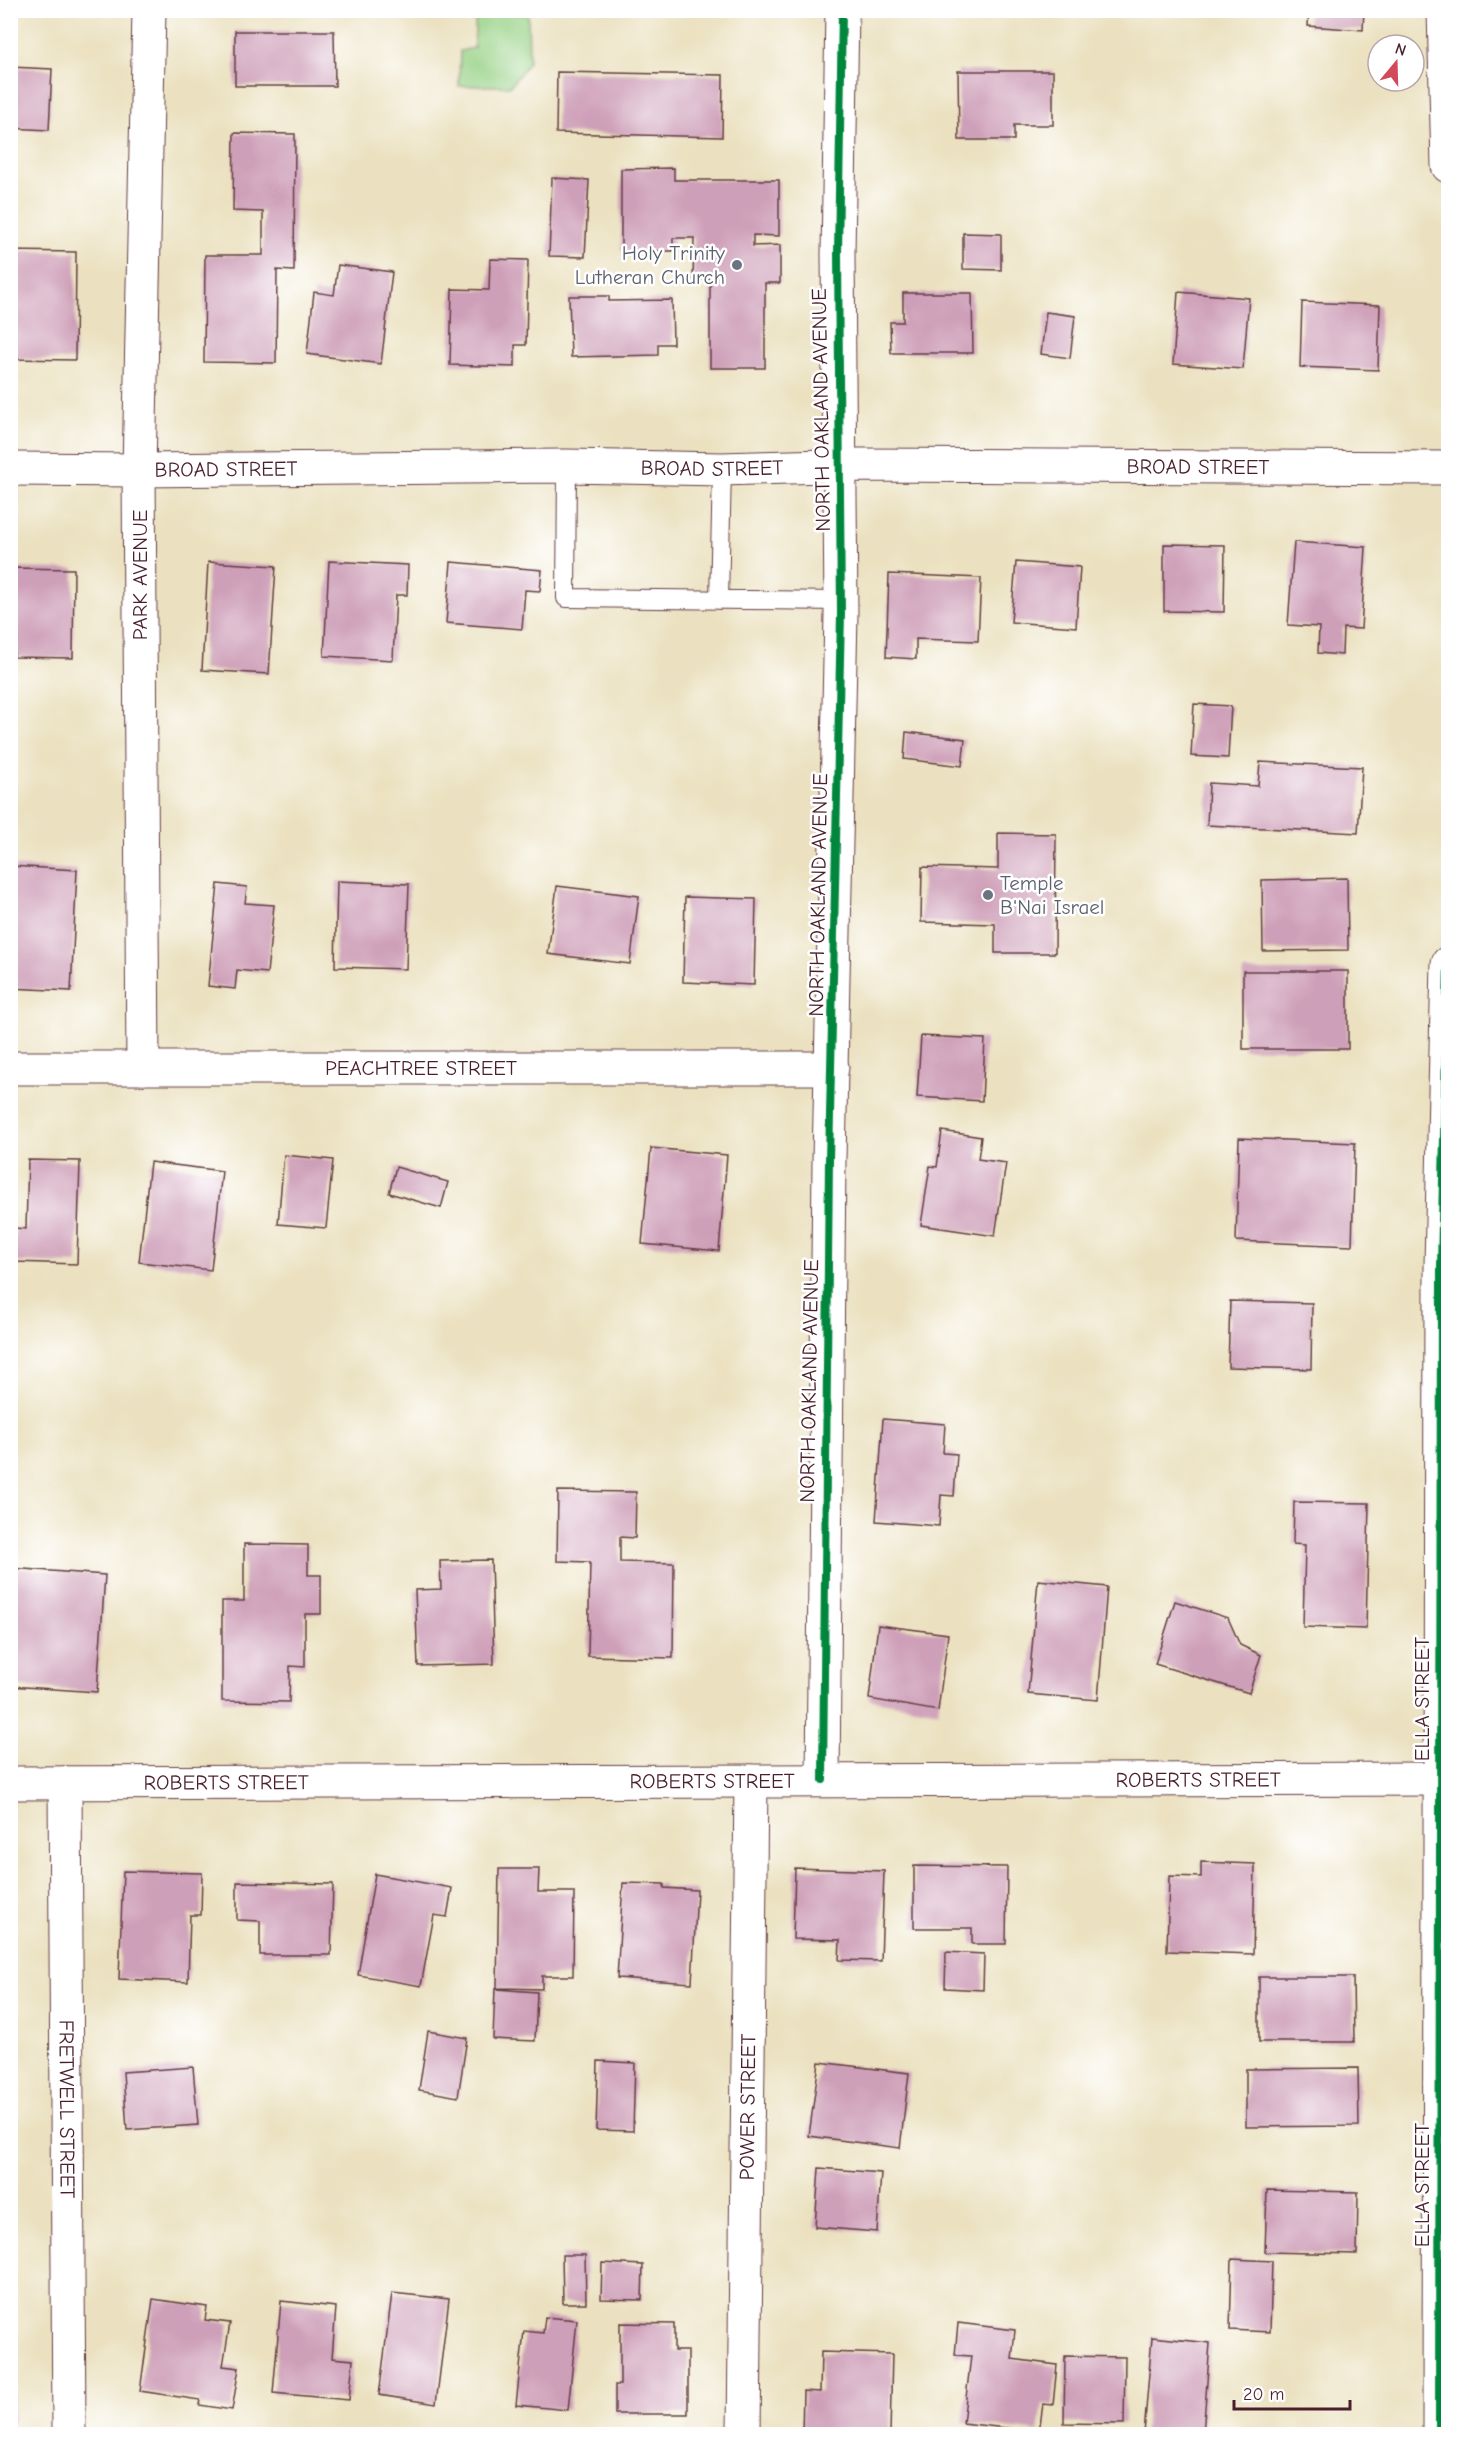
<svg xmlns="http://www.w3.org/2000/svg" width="1459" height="2445" viewBox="0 0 1459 2445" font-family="'Comic Neue',sans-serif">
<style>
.green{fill:#97d185;stroke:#707858;stroke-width:1.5}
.building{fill:#ce9fb8}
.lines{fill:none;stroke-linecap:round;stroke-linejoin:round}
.service-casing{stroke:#623c41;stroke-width:20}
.minor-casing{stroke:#623c41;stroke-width:35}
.service{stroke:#fff;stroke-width:18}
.minor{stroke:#fff;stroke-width:33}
.cycleway-casing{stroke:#fff;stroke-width:11}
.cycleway{stroke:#00873e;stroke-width:8}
.worship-dot{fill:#6b7280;stroke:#fff;stroke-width:2}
.labels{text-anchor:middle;stroke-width:5;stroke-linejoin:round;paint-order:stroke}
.worship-label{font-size:21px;fill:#5b616d;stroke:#fff;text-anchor:end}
.street-label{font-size:21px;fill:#4a1f2b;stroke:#fff}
</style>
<rect width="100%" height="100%" fill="#fff"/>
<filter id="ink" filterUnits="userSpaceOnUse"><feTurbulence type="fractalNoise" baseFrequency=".0167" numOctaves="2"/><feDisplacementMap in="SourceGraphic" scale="12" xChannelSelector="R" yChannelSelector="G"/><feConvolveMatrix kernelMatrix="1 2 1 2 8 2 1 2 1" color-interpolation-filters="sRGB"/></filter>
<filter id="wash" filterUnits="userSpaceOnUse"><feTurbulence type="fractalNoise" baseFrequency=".008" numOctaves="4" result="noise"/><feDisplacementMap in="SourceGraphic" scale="24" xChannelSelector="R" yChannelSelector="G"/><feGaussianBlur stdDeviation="1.35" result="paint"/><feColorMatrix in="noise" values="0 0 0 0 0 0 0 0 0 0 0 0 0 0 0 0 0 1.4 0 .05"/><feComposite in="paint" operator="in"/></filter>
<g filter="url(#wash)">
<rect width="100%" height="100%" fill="#ebe1c0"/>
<path class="green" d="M476,11H528L529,62L510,86H459L460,51L474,48Z"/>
<g id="blocks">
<path class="building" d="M1309,10H1364L1363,30L1308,26Z
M235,31H334L335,86H235Z
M10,67L52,69L49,130L10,128Z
M958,71H1053V125H1014V140H959Z
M557,72L723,75L722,137L556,133Z
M234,133L295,134L294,271L277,270L276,363L204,362L205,255H263V212L233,211Z
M674,168V180H779V236L753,235V246L780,245V283H765V368H710V279L693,280L694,238H673V251H621V169Z
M552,178L589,180L585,257L549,256Z
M963,233L1001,234V270L963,269Z
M10,251L76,252L75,360L10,359Z
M490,259L528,260L526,345H515V367L450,365L452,289L489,290Z
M338,265L392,272L381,364L307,354L314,292L334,295Z
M1178,292L1249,298L1243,369L1173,364Z
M903,293H972L973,353H891L890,322H903Z
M569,296H609V301L672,300L673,344H658V355L571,357Z
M1302,302L1380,305L1378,370L1300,367Z
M1046,312L1075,316L1070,358L1041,354Z
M1294,542L1366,547L1361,629L1343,628L1342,655L1318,653L1319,627L1288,625Z
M1164,544L1225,545L1224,612L1164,611Z
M329,561L408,565L407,595H396L393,660L324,656Z
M208,562L276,566L269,674L202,670Z
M451,562L542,570L540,591L525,590L522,629L446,623Z
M1016,562L1080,567L1076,627L1011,622Z
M10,568L74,569L73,658L14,657L15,640H10Z
M889,574L981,578L978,641L916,639V659L886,657Z
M1194,704L1231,706L1228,758L1191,756Z
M906,732L965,739L962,766L904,759Z
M1260,762L1362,767L1358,833L1207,825L1209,783L1258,786Z
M998,833L1056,834L1055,953H995V924L921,922L922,867L998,869Z
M10,866L77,870L71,991L10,988Z
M1347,878L1348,950L1263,951L1262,880Z
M337,881L409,884L406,969L335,967Z
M218,884L247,887L245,903L274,905L267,973L237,970L235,989L208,986Z
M557,886L639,896L630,964L548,954Z
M685,897L756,899L754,985L683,982Z
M1243,971H1348V1049H1243Z
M921,1036L985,1039L982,1101L917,1097Z
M942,1131L981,1137L978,1159L1006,1163L995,1236L921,1225L930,1166L937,1167Z
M1239,1138L1355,1143L1352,1246L1236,1241Z
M651,1148L727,1155L719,1251L642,1244Z
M284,1155L333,1160L326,1228L278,1224Z
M28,1160L80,1161L77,1264L14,1262L15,1228L26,1229Z
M150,1162L222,1171L211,1270L139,1262Z
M396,1167L448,1182L441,1208L389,1193Z
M1230,1301L1312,1303L1311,1369L1228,1367Z
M883,1419L945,1424L943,1453L957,1454L954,1496L941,1495L939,1526L876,1521Z
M558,1491L636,1492L635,1538L620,1537V1562L674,1563L673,1658L588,1656L590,1562L557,1561Z
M1294,1502L1369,1503L1366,1629L1303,1627L1305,1545L1293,1544Z
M244,1544L308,1545V1575H321V1614H305V1667L290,1666L289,1702L222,1701V1601H244Z
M491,1560L494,1664L418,1666L415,1590L441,1589L440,1561Z
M10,1568L105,1575L97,1692L10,1686Z
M1038,1580L1107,1587L1098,1700L1028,1694Z
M1175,1601L1228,1618L1240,1645L1261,1655L1249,1693L1155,1664Z
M878,1625L948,1634L938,1711L869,1699Z
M1201,1862L1255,1864L1253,1954L1167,1951L1169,1876L1201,1877Z
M914,1866L1007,1867L1006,1944H972V1928H914Z
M795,1868L884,1871L881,1961L839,1960L840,1940L793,1939Z
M499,1869H539L538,1892H574L573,1976H542V1989L497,1988Z
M123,1871L202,1873L201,1915H190L188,1982L119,1979Z
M375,1874L452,1888L447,1917L434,1915L421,1986L358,1975Z
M237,1882L333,1884L331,1955H260V1921L237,1920Z
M623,1883L664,1884V1888L697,1890L692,1983L617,1978Z
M946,1952L984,1954L983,1990L945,1988Z
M1259,1977H1353L1354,2042H1259Z
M495,1989L537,1992L535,2041L493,2039Z
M428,2031L467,2038L458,2097L419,2090Z
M598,2061L635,2063L633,2131L596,2130Z
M819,2062L909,2073L900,2148L809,2136Z
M193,2067L198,2125L127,2130L123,2072Z
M1358,2068L1359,2126L1246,2127V2069Z
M819,2168L881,2173L877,2232L815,2227Z
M1267,2190L1358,2192L1357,2254L1265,2252Z
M562,2255H585L586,2303H563Z
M1232,2259L1272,2261L1270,2332L1230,2330Z
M602,2263L643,2265L642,2300L601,2299Z
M392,2293L449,2299L436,2404L379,2395Z
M153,2299L207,2307L205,2320L230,2323L223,2366L239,2368L232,2410L199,2405L200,2400L140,2391Z
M281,2301L336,2307L332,2358L353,2360L349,2400L273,2393Z
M545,2317L577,2320L568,2410L516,2405L524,2331L543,2333Z
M620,2323L674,2324V2351H688V2414H615V2385H620Z
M958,2323L1015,2330L1012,2359L1057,2365L1053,2405L1043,2404L1039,2432L963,2423L971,2356L955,2355Z
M1152,2337L1210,2343L1203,2434H1144Z
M821,2352L892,2354L890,2434H802L803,2391L820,2392Z
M1065,2356L1125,2357L1124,2424L1064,2423Z
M10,2368H14L13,2423H10Z"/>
</g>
</g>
<g filter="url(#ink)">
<use href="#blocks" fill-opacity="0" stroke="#623c41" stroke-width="1.5"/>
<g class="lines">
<g class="service-casing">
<path id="service" d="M567,466L566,598L841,601
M719,600L722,469"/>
</g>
<g class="minor-casing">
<g id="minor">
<path d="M1444,10L1448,166"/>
<path id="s1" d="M10,469L139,470L567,466L722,469L860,465L1448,468"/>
<path id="s2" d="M10,1068H832"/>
<path d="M143,1068L139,470L149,10"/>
<path d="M823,1780L829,1160L841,614L838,254L842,10"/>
<path id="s3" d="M10,1783L1448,1779"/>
<path id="s4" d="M65,1783L69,2434"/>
<path id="s5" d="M744,2434L751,1781"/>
<path d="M1439,2434L1441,1266L1448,963"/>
</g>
</g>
<use href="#service" class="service"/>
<use href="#minor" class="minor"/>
<g class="cycleway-casing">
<path id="cycleway" d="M823,1780L829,1160L841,614L838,254L842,10
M1439,2434L1441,1266L1448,963"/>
</g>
<use href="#cycleway" class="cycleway"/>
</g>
</g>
<g class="worship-dot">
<circle cx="737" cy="265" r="6"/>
<circle cx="988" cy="895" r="6"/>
</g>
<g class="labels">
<g class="worship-label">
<text x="725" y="260">Holy Trinity<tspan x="725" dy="24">Lutheran Church</tspan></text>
<text x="1000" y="890" text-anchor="start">Temple<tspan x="1000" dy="24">B'Nai Israel</tspan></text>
</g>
<g class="street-label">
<text transform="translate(821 410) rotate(-91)" y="7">NORTH OAKLAND AVENUE</text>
<text dy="7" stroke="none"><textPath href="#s1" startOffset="702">BROAD STREET</textPath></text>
<text dy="7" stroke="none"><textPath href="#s1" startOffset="1188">BROAD STREET</textPath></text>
<text dy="7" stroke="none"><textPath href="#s1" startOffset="216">BROAD STREET</textPath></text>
<text transform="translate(140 575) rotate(-90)" y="7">PARK AVENUE</text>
<text transform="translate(818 895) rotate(-89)" y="7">NORTH OAKLAND AVENUE</text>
<text dy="7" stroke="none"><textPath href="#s2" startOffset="411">PEACHTREE STREET</textPath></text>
<text transform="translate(809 1381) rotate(-89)" y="7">NORTH OAKLAND AVENUE</text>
<text transform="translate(1422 1699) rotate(-90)" y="7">ELLA STREET</text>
<text dy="7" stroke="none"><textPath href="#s3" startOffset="1188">ROBERTS STREET</textPath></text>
<text dy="7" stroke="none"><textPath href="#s3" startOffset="702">ROBERTS STREET</textPath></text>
<text dy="7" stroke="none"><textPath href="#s3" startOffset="216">ROBERTS STREET</textPath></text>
<text dy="7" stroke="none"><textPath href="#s5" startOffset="327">POWER STREET</textPath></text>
<text dy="7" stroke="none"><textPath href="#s4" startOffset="326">FRETWELL STREET</textPath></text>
<text transform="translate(1422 2185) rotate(-90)" y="7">ELLA STREET</text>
</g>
</g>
<rect width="1459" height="2445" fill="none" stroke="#fff" stroke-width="36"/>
<g transform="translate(1396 63) rotate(19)"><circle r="28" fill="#ffffff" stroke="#b7a5aa" stroke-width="1.5"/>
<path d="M0-4.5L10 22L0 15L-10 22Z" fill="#d1495b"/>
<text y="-9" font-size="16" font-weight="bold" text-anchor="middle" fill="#4a1f2b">N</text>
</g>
<path d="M1234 2400v9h116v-9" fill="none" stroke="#4a1f2b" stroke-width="3"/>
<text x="1243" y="2400" font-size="18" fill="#4a1f2b" stroke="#ffffff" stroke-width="4.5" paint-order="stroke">20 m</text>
</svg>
